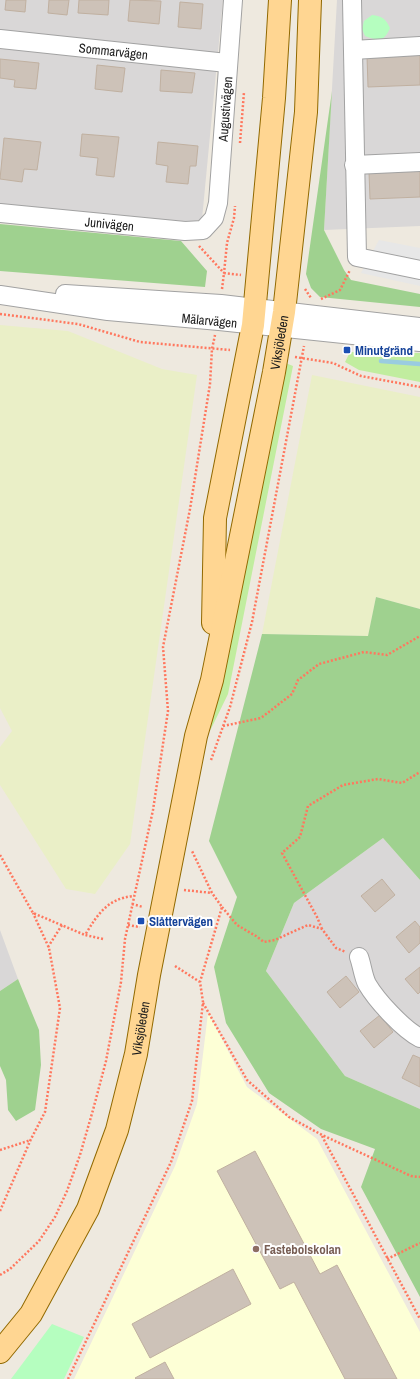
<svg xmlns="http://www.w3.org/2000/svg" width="420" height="1379" viewBox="0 0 420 1379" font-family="'Archivo Narrow',sans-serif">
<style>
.residential{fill:#d9d7d7}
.education{fill:#fdffd6}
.farmland{fill:#eaefc7}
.grass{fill:#c1ed9f}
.forest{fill:#9fd18f}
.park{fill:#b5febf}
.parking{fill:#e7e7e7}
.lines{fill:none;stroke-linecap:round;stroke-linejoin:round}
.stream{stroke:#9acce0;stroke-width:4.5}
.building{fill:#cdc2b8;stroke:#c0b0a0}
.minor-casing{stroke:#a2a2a2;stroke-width:20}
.major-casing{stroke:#916900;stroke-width:24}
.path{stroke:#ff775e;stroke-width:2.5;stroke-dasharray:2 2;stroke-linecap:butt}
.minor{stroke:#fff;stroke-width:18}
.major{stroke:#ffd692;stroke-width:22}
.transit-dot{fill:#1a4fb4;stroke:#fff;stroke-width:1.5}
.education-dot{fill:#8d6e63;stroke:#fff;stroke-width:1.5}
.labels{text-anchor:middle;stroke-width:4;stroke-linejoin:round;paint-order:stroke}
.street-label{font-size:13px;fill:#1b1b1b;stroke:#fff}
.transit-label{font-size:13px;font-weight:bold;fill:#164399;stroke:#fff;text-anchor:start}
.education-label{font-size:13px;font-weight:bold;fill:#785e54;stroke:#fff;text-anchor:start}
</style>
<rect width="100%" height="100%" fill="#eee9df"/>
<path class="residential" d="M0,0H223L202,219L185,224L0,205Z
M337,0H420V226L324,230Z
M383,838L420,880V1109L345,1076L266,971L294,903Z
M0,930L18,979L0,991Z"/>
<path class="education" d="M208,1013L247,1087L317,1139L420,1332V1379H74L175,1166L197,1104Z"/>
<path class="farmland" d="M0,325L68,331L162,369L197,375L130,844L95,894L66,889L0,785V747L12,731L0,708Z
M312,375L420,397V609L376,597L368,636L262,634Z"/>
<path class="grass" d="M350,352L420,353V382L359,370L345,362Z
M283,362L293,366L228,694L210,731L277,367Z"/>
<path class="forest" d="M332,91L324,230L344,270L351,280L420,294V307L320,297L311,288L306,274Z
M0,224L181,241L207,271L205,287L0,271Z
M376,597L420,609V880L383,838L294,903L266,971L345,1076L420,1109V1297L361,1187L375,1149L321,1129L269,1093L226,1023L214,967L237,897L209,841L262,634L368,636Z
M18,979L39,1030L41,1065L35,1110L16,1121L8,1110L6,1080L0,1066V991Z"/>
<path class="park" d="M372,15C382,16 386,19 390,28C384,42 379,41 365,36L362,29L364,21Z
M52,1324L84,1337L64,1379H11Z"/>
<path class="parking" d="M379,240L420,248V286L361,273Z"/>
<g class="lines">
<path class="stream" d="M381,361L420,364"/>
</g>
<path class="building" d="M6,0H26L25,12L5,10Z
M49,0H69L67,15L48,13Z
M79,0H109L108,15L78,13Z
M130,0L161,1L159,24L128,21Z
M180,2L203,4L201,29L178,27Z
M420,55V85L368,87L367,56Z
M0,59L39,63L36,89L14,87L15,80L0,78Z
M97,65L125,68L122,92L95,89Z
M161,70L195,73L192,93L160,91Z
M82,134L119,137L114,177L96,175L98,158L80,156Z
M4,138L41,142L37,170L24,169L22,182L0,179Z
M158,142L198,146L196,166H190L188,184L166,182L168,166L156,164Z
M420,170V197L370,199L369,172Z
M382,879L395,895L375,912L361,896Z
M415,921L420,927V943L409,953L396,937Z
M420,967V992L418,994L405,979Z
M346,976L359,992L340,1008L327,992Z
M380,1015L393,1032L374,1048L360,1031Z
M413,1055L420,1058V1087L402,1078Z
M255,1151L320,1274L337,1265L397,1379H345L294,1282L280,1289L217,1171Z
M233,1269L251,1304L150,1358L132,1324Z
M165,1362L174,1379H136L135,1378Z"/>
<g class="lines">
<g class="minor-casing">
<g id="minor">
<path d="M352,0L357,257L420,270"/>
<path id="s1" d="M0,39L227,63"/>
<path d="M353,50L420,46"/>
<path d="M354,165L420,162"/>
<path id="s2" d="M0,213L185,231L203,230L214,218L218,203L233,0"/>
<path d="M65,294L221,304L420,327"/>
<path id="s3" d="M0,295L108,311L219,321L420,342"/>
<path d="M359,957C362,965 363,976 367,984C377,1001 403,1029 420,1038"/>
</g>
</g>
<g class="major-casing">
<g id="major">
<path d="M213,623L215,518L253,325L274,98L280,0"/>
<path id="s4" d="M0,1352L31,1314L88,1209L117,1130L136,1054L149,975L196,736L212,680L274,372L284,312L306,112L310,0"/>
</g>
</g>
<path class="path" d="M240,143L244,92
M199,246L224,273L227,243L234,218L235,206
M222,289L224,273L241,275
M305,289L311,298
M321,299L340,290L350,270
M0,314L78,324L140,342L230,350
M295,357L333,363L361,376L420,387
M223,726L261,718L292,694L298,680L319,664L364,652L387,655L420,636
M211,760L230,707L252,622L304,346
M0,855L33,913L85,935
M184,890L212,893
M132,904L143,907
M222,907L237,925L256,936L264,942L275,940L290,933L308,925L322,929L336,948L346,952
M128,925L140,927
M322,929L317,917L282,853L300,837L308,806L343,785L378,779L402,783L420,772
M103,939L85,935C98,914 107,899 133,896
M48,947L62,925
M175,966L200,982
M203,1003L247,1080L289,1117L322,1135L411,1176L420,1177
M322,1136L420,1319
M0,1150L31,1140
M0,1211L31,1139L45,1112L60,1008L49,948L33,913
M387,1259L420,1243
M0,1275L10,1269L39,1241L55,1217L67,1191L80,1155L93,1110L106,1061L121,982L125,939L153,810L168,711L163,647L190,509L210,384L212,349L215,335
M68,1379L171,1162L192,1101L203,1002L200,982L222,907L212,893L192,851"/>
<use href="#minor" class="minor"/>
<use href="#major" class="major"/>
</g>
<g class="transit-dot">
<rect x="343" y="346" width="8" height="8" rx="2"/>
<rect x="137" y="917" width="8" height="8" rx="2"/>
</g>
<circle class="education-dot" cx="256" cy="1249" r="4"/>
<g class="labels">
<g class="street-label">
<text dy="5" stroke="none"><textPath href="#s1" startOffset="114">Sommarvägen</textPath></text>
<text dy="5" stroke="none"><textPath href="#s2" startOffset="330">Augustivägen</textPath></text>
<text dy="5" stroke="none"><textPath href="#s2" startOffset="110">Junivägen</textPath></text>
<text dy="5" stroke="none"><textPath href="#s3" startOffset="211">Mälarvägen</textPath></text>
<text dy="5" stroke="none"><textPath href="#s4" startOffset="1057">Viksjöleden</textPath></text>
<text dy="5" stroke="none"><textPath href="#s4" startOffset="357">Viksjöleden</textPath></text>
</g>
<g class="transit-label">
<text x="355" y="355">Minutgränd</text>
<text x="149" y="926">Slåttervägen</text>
</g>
<g class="education-label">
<text x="264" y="1254">Fastebolskolan</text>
</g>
</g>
</svg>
